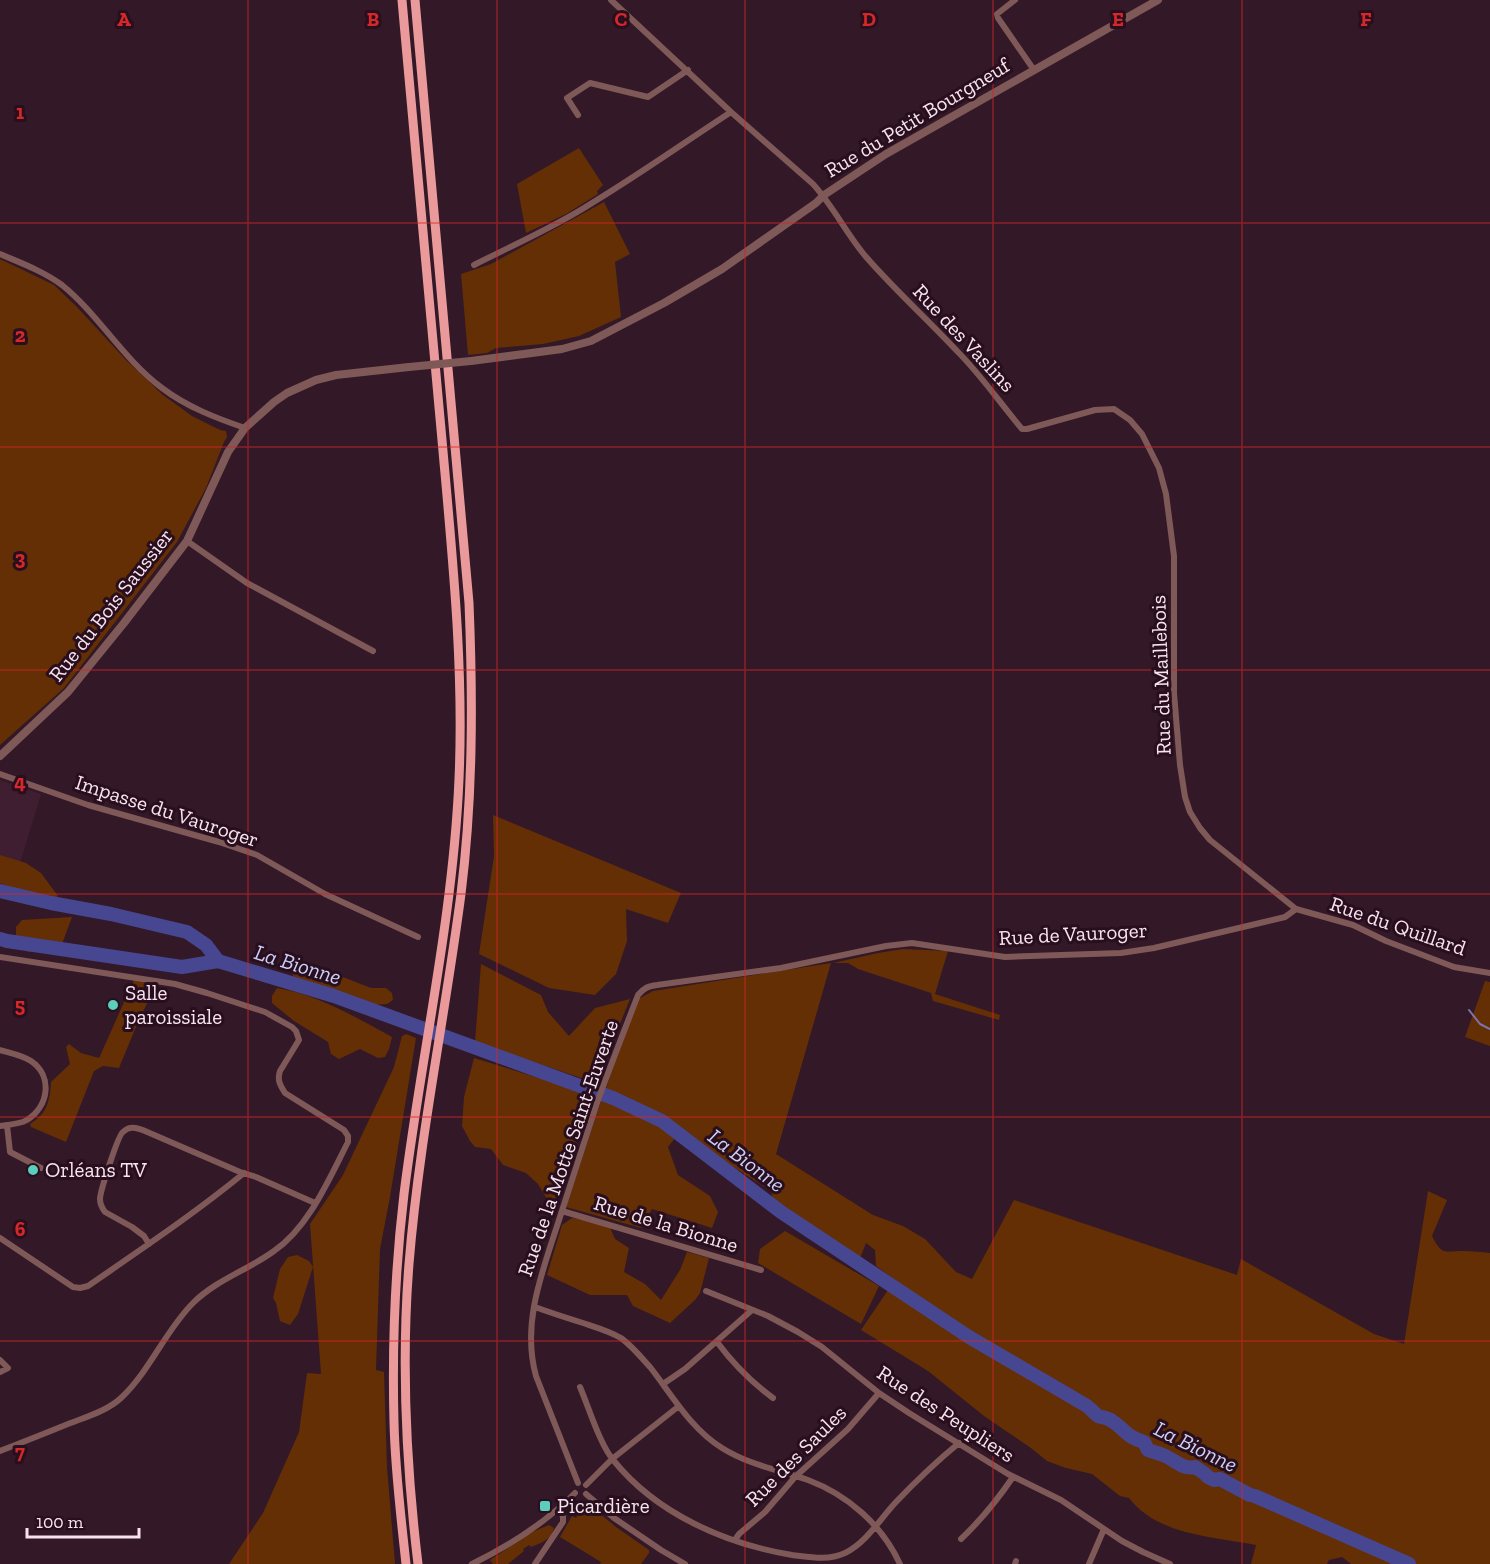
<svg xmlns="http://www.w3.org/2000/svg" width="1490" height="1564" viewBox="0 0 1490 1564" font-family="'Zilla Slab',serif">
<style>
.built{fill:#401e31}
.green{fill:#642f04}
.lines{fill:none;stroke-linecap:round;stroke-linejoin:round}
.stream{stroke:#7c76ad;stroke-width:2}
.river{stroke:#474791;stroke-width:14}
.minor{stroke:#7f5858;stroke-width:6}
.tertiary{stroke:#7f5858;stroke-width:8}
.trunk{stroke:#ea9a9a;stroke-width:9}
.tertiary-bridge{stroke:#7f5858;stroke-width:8}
.grid{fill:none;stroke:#d62828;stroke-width:1.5;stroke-opacity:0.55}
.poi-dot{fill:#5bcebc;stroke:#290f1e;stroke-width:2}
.labels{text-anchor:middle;stroke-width:6;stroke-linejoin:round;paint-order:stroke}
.street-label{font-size:21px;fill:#f7e4ee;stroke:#290f1e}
.poi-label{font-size:21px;fill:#f7e4ee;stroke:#290f1e;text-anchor:start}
.water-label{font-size:22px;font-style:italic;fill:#cbd0fa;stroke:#290f1e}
.grid-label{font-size:20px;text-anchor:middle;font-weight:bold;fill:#d62828;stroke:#290f1e;stroke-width:6;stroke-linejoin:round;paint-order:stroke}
</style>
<rect width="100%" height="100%" fill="#331827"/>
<path class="built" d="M0,780L41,794L12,889L0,886Z"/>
<path class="green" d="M579,148L603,185L597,191L598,194L566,214L526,233L517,184Z
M604,202L630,254L615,262L621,317L579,336L543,344L496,348L487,353L468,355L461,274L491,264Z
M0,259L54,285L76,306L125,359L163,395L192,416L220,430L226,431L227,437L224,442L206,488L177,542L64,688L0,745Z
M493,815L681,893L668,923L626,909L627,941L616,974L595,995L549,988L479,954L494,856Z
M0,855L26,863L41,873L58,896L47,906L24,904L13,888L0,883Z
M72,917L62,944L29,952L17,947L16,939V927L22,920Z
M903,949L948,951L935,994L1000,1015L999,1020L933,1001L931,993L858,969L848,963H833L878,953Z
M297,959L371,988H386L392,993L393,1000L387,1004L374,1005L294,978L290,969Z
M831,963L776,1154L873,1215L903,1226L925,1239L956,1272L972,1279L1014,1200L1237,1275L1241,1259L1374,1334L1404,1344L1428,1191L1447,1200L1432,1236C1442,1256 1444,1251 1464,1251C1473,1251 1482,1252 1490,1253V1564H1351L1342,1557L1329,1560L1327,1564H1251L1256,1545C1214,1537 1157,1535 1129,1498L1120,1496L1092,1474L1066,1468L1047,1461L1031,1448L984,1416L928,1371L861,1330L888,1290L1061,1398H1069V1391L1020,1362L969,1337L970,1334L876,1266L875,1250L866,1243L859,1261L774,1204L771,1191L680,1133L605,1092L633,1002L653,991Z
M481,964L541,995L548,1012L569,1036L595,1008L630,999L596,1083L475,1042Z
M134,980L156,985L138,1022L119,1068L103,1066L94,1071L66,1142L31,1127L30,1124C47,1114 50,1101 51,1082L70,1064L66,1047L69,1044L81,1053L99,1058Z
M1485,981L1490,982V1046L1465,1037Z
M277,988C317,994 357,1018 392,1037L389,1049L385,1057L378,1058L360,1049L339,1059L331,1054L328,1042L294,1021L272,1003V996Z
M406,1034L416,1038L390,1197L380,1249L376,1370L384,1372L387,1467L395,1564H229L263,1513L299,1432L307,1373L321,1374L310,1224L343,1175L394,1067L402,1036Z
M474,1058L539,1078L593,1097L555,1203L547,1199L538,1184L526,1173L503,1165L491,1149L475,1147L470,1141L462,1126L464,1097Z
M602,1098L658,1125L675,1138L668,1147L678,1175L710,1196L718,1212L712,1228L652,1209L641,1228L566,1207Z
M572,1218L608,1223L615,1239L629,1248L624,1272L645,1284L661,1300L680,1270L687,1252L709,1258L700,1293L695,1300L670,1323L633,1306L627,1295H590L547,1275L562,1225Z
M785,1231L879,1286L861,1324L758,1263L760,1249Z
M297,1255L309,1261L313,1267L298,1314L290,1325L280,1321L276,1303L273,1298L280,1269L288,1257Z
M587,1503L616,1527L649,1550V1553L641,1564H600L601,1562L560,1537L572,1516L576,1518L583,1507V1504Z
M549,1525L554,1528C551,1540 541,1543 531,1547L529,1545L523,1549L524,1551L508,1564H493L490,1560L532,1532Z"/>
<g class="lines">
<path class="stream" d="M1469,1010L1480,1024L1490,1029"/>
<path class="river" d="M0,891L51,903L111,914L187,932L206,945L218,961
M0,939L7,941L182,967L218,961L334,996L613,1098L662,1121L781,1212L969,1337L1087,1406C1091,1409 1094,1413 1098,1416C1103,1418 1107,1417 1112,1421C1125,1429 1126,1437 1144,1442L1148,1450C1153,1452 1158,1453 1163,1455C1174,1459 1182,1470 1195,1467L1204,1473L1208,1477L1214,1480L1220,1479L1250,1495L1255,1496L1409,1564"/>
<path class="minor" d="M611,0L731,112L813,184C834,207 847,235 867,258C896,291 928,320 957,351C981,375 1000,403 1022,429H1027L1095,410L1114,409L1130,420L1142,434L1159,468L1166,494L1174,556V693L1180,765L1185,797L1190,812L1200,828L1210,840L1296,909L1353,925L1386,941L1454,967L1490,973
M1015,0L997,14L998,18L1034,70
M578,115L567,98L590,83L648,97L688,70
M0,254C21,263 43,271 62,285C99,315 123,359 162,388C187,407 216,418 245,428
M474,265C513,245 555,227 592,203C640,174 685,142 731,112
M187,541L247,583L373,651
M0,774L88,805L219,842L257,855L325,894L418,937
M0,957L175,984L207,993L265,1012L292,1027L296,1031L299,1040L280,1071C277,1080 280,1085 285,1093L344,1130L348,1136V1142C329,1179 309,1227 274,1251C248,1270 216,1280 193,1303C165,1331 150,1371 121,1398C107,1411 86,1417 68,1424C46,1433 23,1442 0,1451
M0,1050C10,1053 22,1055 31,1061C53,1076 49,1106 27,1120C20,1124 9,1125 0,1126
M7,1125L10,1152L41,1168
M562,1211L761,1270
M0,1238L73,1287L80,1288L88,1286C140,1250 194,1214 244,1173
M149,1244L144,1236L132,1227L105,1212C102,1208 100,1204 100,1199C100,1192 118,1135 123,1132C130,1125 137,1128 145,1131L240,1172L256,1177L315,1203
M706,1291L768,1316L798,1332L822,1347L879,1393L909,1413L1008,1474L1061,1500L1122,1541L1143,1552L1170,1564
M535,1307C551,1313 567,1318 583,1323C595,1327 609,1331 621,1338C632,1346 641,1357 650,1367C672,1395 691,1429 722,1448C749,1465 779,1470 808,1480C848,1495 882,1525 900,1564
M717,1342C734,1365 750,1381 773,1398
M0,1360L8,1368L0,1372
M663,1384L685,1369L752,1310
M580,1387C589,1408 600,1445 614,1461C657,1514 726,1544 792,1555C810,1557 827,1561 845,1553C866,1543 880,1519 896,1502C916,1481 937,1461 959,1443
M578,1483L536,1376C521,1323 543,1270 559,1220C572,1181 584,1142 597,1103C610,1067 624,1031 638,995C644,988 648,986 657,985L781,968L886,946L912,943L1005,957L1121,953L1154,948L1260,923L1285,917L1296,909
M586,1485L612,1459L679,1406
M586,1494L614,1518L661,1550L685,1564
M961,1539C981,1520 998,1499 1013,1477
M735,1540L739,1534L765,1512L795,1477L848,1429L879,1393
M472,1564C509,1546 546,1522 575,1493
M535,1564L563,1522V1516L558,1509
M1015,1564L1016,1561
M1089,1564L1104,1529"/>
<path class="tertiary" d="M471,361L562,349L591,341L664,303L722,269L816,203L824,195L886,154L1158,0
M0,756L68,692L124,623L187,541L228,452L245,428L274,402L287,393L316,380L336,375L409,367"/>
<path class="trunk" d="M402,0C415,147 429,294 442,440C452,553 464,666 459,779C453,919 421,1056 404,1194C395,1270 392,1346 394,1422C395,1470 401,1517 406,1564
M415,0L469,603C473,701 473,797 461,894C445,1017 419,1140 409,1264C401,1364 406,1464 418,1564"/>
<path class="tertiary-bridge" d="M409,367L471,361"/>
</g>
<path class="grid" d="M248,0V1564M497,0V1564M745,0V1564M993,0V1564M1242,0V1564M0,223H1490M0,447H1490M0,670H1490M0,894H1490M0,1117H1490M0,1341H1490"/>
<g class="poi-dot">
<circle cx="113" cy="1005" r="6"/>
<circle cx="33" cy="1170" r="6"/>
<rect x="539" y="1500" width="12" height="12" rx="3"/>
</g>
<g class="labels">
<g class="street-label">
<text transform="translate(917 118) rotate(-31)" y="7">Rue du Petit Bourgneuf</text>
<text transform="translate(964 338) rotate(47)" y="7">Rue des Vaslins</text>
<text transform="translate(111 605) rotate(-52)" y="7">Rue du Bois Saussier</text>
<text transform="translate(1161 675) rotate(-92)" y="7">Rue du Maillebois</text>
<text transform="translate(167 811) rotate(18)" y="7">Impasse du Vauroger</text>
<text transform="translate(1398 926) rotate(19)" y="7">Rue du Quillard</text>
<text transform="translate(1073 934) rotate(-3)" y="7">Rue de Vauroger</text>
<text transform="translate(568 1148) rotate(-71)" y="7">Rue de la Motte Saint-Euverte</text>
<text transform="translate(666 1224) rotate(17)" y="7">Rue de la Bionne</text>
<text transform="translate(946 1414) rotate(33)" y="7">Rue des Peupliers</text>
<text transform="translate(796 1456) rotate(-45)" y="7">Rue des Saules</text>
</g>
<g class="poi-label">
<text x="125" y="1000">Salle<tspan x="125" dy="24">paroissiale</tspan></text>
<text x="45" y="1177">Orléans TV</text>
<text x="557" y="1513">Picardière</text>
</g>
<g class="water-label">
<text transform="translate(298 964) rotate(17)" y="8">La Bionne</text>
<text transform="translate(747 1160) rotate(37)" y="8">La Bionne</text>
<text transform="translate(1196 1446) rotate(26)" y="8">La Bionne</text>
</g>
</g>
<g class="grid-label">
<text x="124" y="26">A</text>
<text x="373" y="26">B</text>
<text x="621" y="26">C</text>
<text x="869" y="26">D</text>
<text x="1118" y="26">E</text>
<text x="1366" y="26">F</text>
<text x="20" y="119">1</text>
<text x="20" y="342">2</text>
<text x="20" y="565">3</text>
<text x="20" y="789">4</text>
<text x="20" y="1012">5</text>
<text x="20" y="1236">6</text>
<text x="20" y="1459">7</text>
</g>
<path d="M27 1528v9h112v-9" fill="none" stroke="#f7e4ee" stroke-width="3"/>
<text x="36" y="1528" font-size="18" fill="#f7e4ee" stroke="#290f1e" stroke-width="4.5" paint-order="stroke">100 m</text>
</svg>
